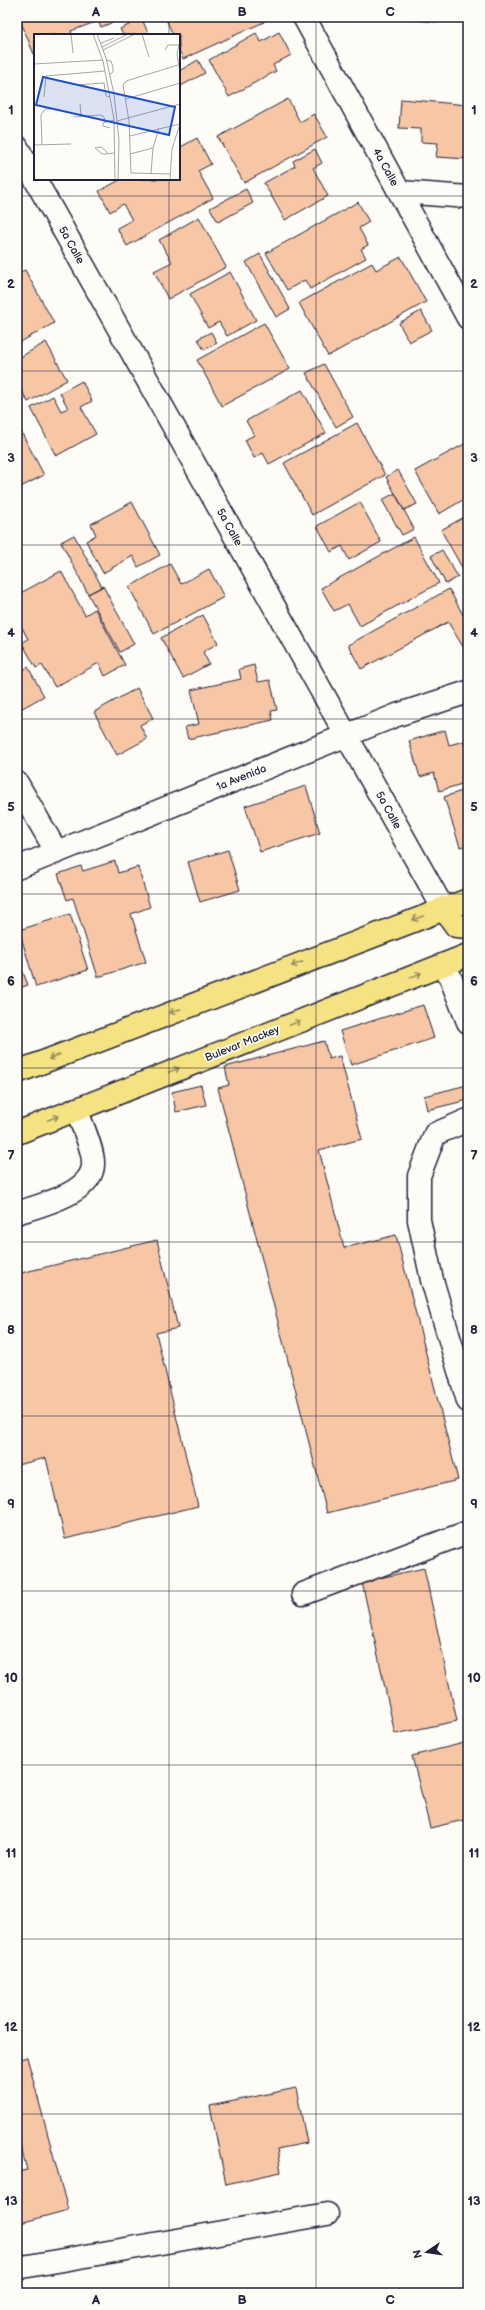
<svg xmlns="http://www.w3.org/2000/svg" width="485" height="2310" viewBox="0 0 485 2310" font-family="'Balsamiq Sans',sans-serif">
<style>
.building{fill:#f6c6a5;stroke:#22223b}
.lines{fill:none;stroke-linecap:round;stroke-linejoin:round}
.minor-casing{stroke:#22223b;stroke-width:25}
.major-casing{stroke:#22223b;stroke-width:25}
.minor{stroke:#fdfcf7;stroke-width:22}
.major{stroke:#f5e382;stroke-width:22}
.oneway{stroke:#968c62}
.grid{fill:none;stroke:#22223b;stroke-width:1;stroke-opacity:0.55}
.labels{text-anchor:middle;stroke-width:3.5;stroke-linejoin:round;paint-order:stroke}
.street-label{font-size:11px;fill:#22223b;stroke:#fdfcf7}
.inset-road{fill:none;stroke:#a5a5ac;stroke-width:1}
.view{fill:#1d4ed8;fill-opacity:0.15;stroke:#1d4ed8;stroke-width:2}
.inset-edge{fill:none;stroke:#22223b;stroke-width:2}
.neatline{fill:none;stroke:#22223b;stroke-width:1.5}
.grid-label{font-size:13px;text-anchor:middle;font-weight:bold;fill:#22223b}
</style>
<rect width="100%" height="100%" fill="#fdfcf7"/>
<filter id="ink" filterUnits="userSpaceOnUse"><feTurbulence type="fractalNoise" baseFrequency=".025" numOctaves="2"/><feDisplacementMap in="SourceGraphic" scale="8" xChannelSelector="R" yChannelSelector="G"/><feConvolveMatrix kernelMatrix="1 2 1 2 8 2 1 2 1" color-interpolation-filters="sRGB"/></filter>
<g filter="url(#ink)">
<path class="building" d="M19,17H96L98,21L71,31L72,35H35V57Z
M96,17H126L101,27Z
M165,17H262L264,22L183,59L179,50V35H173Z
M415,17H438V22L415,20Z
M142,19L149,35H123L120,29Z
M279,32L291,55L273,65L276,71L229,97L209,60L256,33L261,42Z
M198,60L205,73L179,87V71Z
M288,99L300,122L314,114L327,137L244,183L218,137Z
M401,99L468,105V159L436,157L438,143L421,142V129L399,128Z
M197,138L211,164L198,171L213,198L127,246L117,228L132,220L123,204L110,212L99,191L122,179H179V148Z
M315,149L322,163L313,168L328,196L285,220L264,183L295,166L293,161Z
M246,189L253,203L218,222L210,208Z
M358,202L369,222L359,228L368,245L361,249L366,258L310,289L305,280L287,290L266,253Z
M199,217L226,267L168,299L154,271L172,262L159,240Z
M260,254L290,309L276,317L246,262Z
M401,257L426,302L328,356L299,303L372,263L376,270Z
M25,270L54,323L17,344V274Z
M230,272L256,320L227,336L219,322L208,328L190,294Z
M421,311L432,330L409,342L399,323Z
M264,323L290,369L222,406L197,360Z
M211,332L217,343L204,350L198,339Z
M46,342L67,380L28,402L17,382V359Z
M324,364L353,417L336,427L306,373Z
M82,381L92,401L81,407L96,434L56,456L31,408L53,396L61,411L68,408L60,393Z
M302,390L326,433L269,464L263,453L254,458L245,440L254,435L246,421Z
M357,423L385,475L312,515L284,463Z
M17,424L44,475L17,489Z
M468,442V497L439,514L415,471Z
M398,470L417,504L404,510L386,477Z
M395,493L414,529L402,535L382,500Z
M132,502L160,555L138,567L133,556L103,573L86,541L96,535L91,524Z
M360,502L381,542L349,560L342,546L331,552L317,526Z
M468,515V569L464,571L441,530Z
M74,535L102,587L88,594L61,542Z
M414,537L439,583L360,626L348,604L334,611L321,588Z
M442,550L458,577L446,584L431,556Z
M170,564L181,584L209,569L224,597L154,634L129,587Z
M61,571L85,615L95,609L125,665L105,676L99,663L55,687L42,665L36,668L22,643L28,639L17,618V595Z
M103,586L134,644L120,652L88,594Z
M449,589L468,624V655L448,622L361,669L348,645Z
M203,615L218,643L203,652L209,664L183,678L161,638Z
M254,665L258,682L270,680L277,710L271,711L273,720L188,739L185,727L199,724L191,690L241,679L239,669Z
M28,667L44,696L17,711V674Z
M137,688L153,718L140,725L147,739L117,755L94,712Z
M445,730L449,745L464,741L468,755V782L439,791L434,773L420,777L409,741Z
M306,786L320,833L260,852L245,806Z
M468,789V845L460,847L444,797Z
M228,850L240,890L200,902L188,862Z
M115,861L118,873L138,867L150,907L131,914L146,962L98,977L73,898L67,900L58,874L81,866L83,871Z
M70,914L88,970L36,987L19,930Z
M17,957L28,985L17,989Z
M423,1005L434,1038L351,1065L340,1031Z
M324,1041L329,1059L340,1056L362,1139L319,1150L344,1248L396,1235L458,1480L327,1513L218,1088L229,1085L225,1067Z
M201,1085L206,1105L176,1112L172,1092Z
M467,1085L468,1100L427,1110L424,1096Z
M157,1240L178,1328L156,1333L198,1506L65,1539L46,1458L17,1465V1274Z
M424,1568L457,1721L395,1734L362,1582Z
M468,1742V1819L430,1828L412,1756Z
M27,2057L68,2210L17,2224V2172L27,2170L17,2133V2060Z
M296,2088L307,2143L277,2149L281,2172L226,2184L210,2106Z"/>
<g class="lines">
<g class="minor-casing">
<path id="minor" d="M304,17L468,318
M17,147L443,908
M400,192L468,197
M17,783L56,851
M17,868L397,715L468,692
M445,964L468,1022
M468,1120L435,1134L419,1176V1220L432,1280L468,1401
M17,1213C40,1205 95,1193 93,1162C93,1149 81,1122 76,1109
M303,1594L468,1532
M17,2268L327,2214"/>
</g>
<g class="major-casing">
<path id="major" d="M443,908L456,926L468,927
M17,1072L468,900
M17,1133L468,955"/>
</g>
<use href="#minor" class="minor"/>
<use href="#major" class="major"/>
</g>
<defs><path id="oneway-shaft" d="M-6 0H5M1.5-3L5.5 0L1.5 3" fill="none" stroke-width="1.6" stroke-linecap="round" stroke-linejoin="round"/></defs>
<g class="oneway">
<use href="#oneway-shaft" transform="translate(418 918) rotate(159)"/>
<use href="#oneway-shaft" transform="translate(297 964) rotate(159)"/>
<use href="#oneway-shaft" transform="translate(416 975) rotate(-22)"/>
<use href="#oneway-shaft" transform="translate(175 1011) rotate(159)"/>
<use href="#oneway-shaft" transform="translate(295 1023) rotate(-22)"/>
<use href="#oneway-shaft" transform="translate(54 1057) rotate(159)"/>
<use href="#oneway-shaft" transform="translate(174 1070) rotate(-22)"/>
<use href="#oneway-shaft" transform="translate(53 1118) rotate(-21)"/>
</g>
</g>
<path class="grid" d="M169,17V35M316,17V2293M169,179V2293M17,196H468M17,371H468M17,545H468M17,719H468M17,894H468M17,1068H468M17,1242H468M17,1416H468M17,1591H468M17,1765H468M17,1939H468M17,2114H468"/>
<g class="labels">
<g class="street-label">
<text transform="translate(386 167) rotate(61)" y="4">4a Calle</text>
<text transform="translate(72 245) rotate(61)" y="4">5a Calle</text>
<text transform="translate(230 527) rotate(61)" y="4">5a Calle</text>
<text transform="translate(241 777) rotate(-22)" y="4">1a Avenida</text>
<text transform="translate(389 810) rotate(61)" y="4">5a Calle</text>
<text transform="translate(242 1043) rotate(-22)" y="4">Bulevar Mackey</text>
</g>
</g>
<g transform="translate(34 34)">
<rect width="146" height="146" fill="#fdfcf7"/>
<path class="inset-road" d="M37,0L39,19M59,0L69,27L80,85L81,146M63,0L72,24L80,60L85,106L84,146M108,0L115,23M146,6L143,20L146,38M67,9L80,4M68,13L94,0M69,16L101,0M131,16L134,11H145M72,26L77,27L79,33V38L76,40M0,30L69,26M42,51L70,49L72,62L76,63M10,63L12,42L71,37M92,65L146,49M46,70L47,82M40,83L66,81L70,83L71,88M83,87L146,70M76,94L69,92V89L80,86M96,102L146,90M0,111L37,110M8,111L7,81L11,75H17M74,119L67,113L61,114L68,120H71L80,119M96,120L119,114M117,139L119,114L125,94M136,140L97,139L95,87L89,51L92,47L144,31M136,146L138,115L146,90"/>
<path class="view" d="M9,43L141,73L135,101L2,71Z"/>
<rect width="146" height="146" class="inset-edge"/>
</g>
<rect width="485" height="2310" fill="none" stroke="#fdfcf7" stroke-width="44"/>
<g transform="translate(427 2252) rotate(257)" stroke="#fdfcf7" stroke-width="3" paint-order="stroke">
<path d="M0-3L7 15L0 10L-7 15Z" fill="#22223b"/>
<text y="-6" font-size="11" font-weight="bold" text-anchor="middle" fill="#22223b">N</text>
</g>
<rect x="22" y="22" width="441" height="2266" class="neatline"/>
<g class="grid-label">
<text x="96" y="16">A</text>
<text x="242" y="16">B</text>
<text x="390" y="16">C</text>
<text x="11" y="114">1</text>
<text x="474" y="114">1</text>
<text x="11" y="288">2</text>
<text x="474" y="288">2</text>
<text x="11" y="462">3</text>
<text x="474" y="462">3</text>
<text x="11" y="637">4</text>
<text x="474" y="637">4</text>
<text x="11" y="811">5</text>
<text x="474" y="811">5</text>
<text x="11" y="985">6</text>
<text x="474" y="985">6</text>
<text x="11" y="1160">7</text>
<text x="474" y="1160">7</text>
<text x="11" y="1334">8</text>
<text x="474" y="1334">8</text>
<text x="11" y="1508">9</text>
<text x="474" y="1508">9</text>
<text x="11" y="1682">10</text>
<text x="474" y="1682">10</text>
<text x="11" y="1857">11</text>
<text x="474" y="1857">11</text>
<text x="11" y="2031">12</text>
<text x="474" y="2031">12</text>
<text x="11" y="2205">13</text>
<text x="474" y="2205">13</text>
<text x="96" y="2304">A</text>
<text x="242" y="2304">B</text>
<text x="390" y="2304">C</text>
</g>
</svg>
